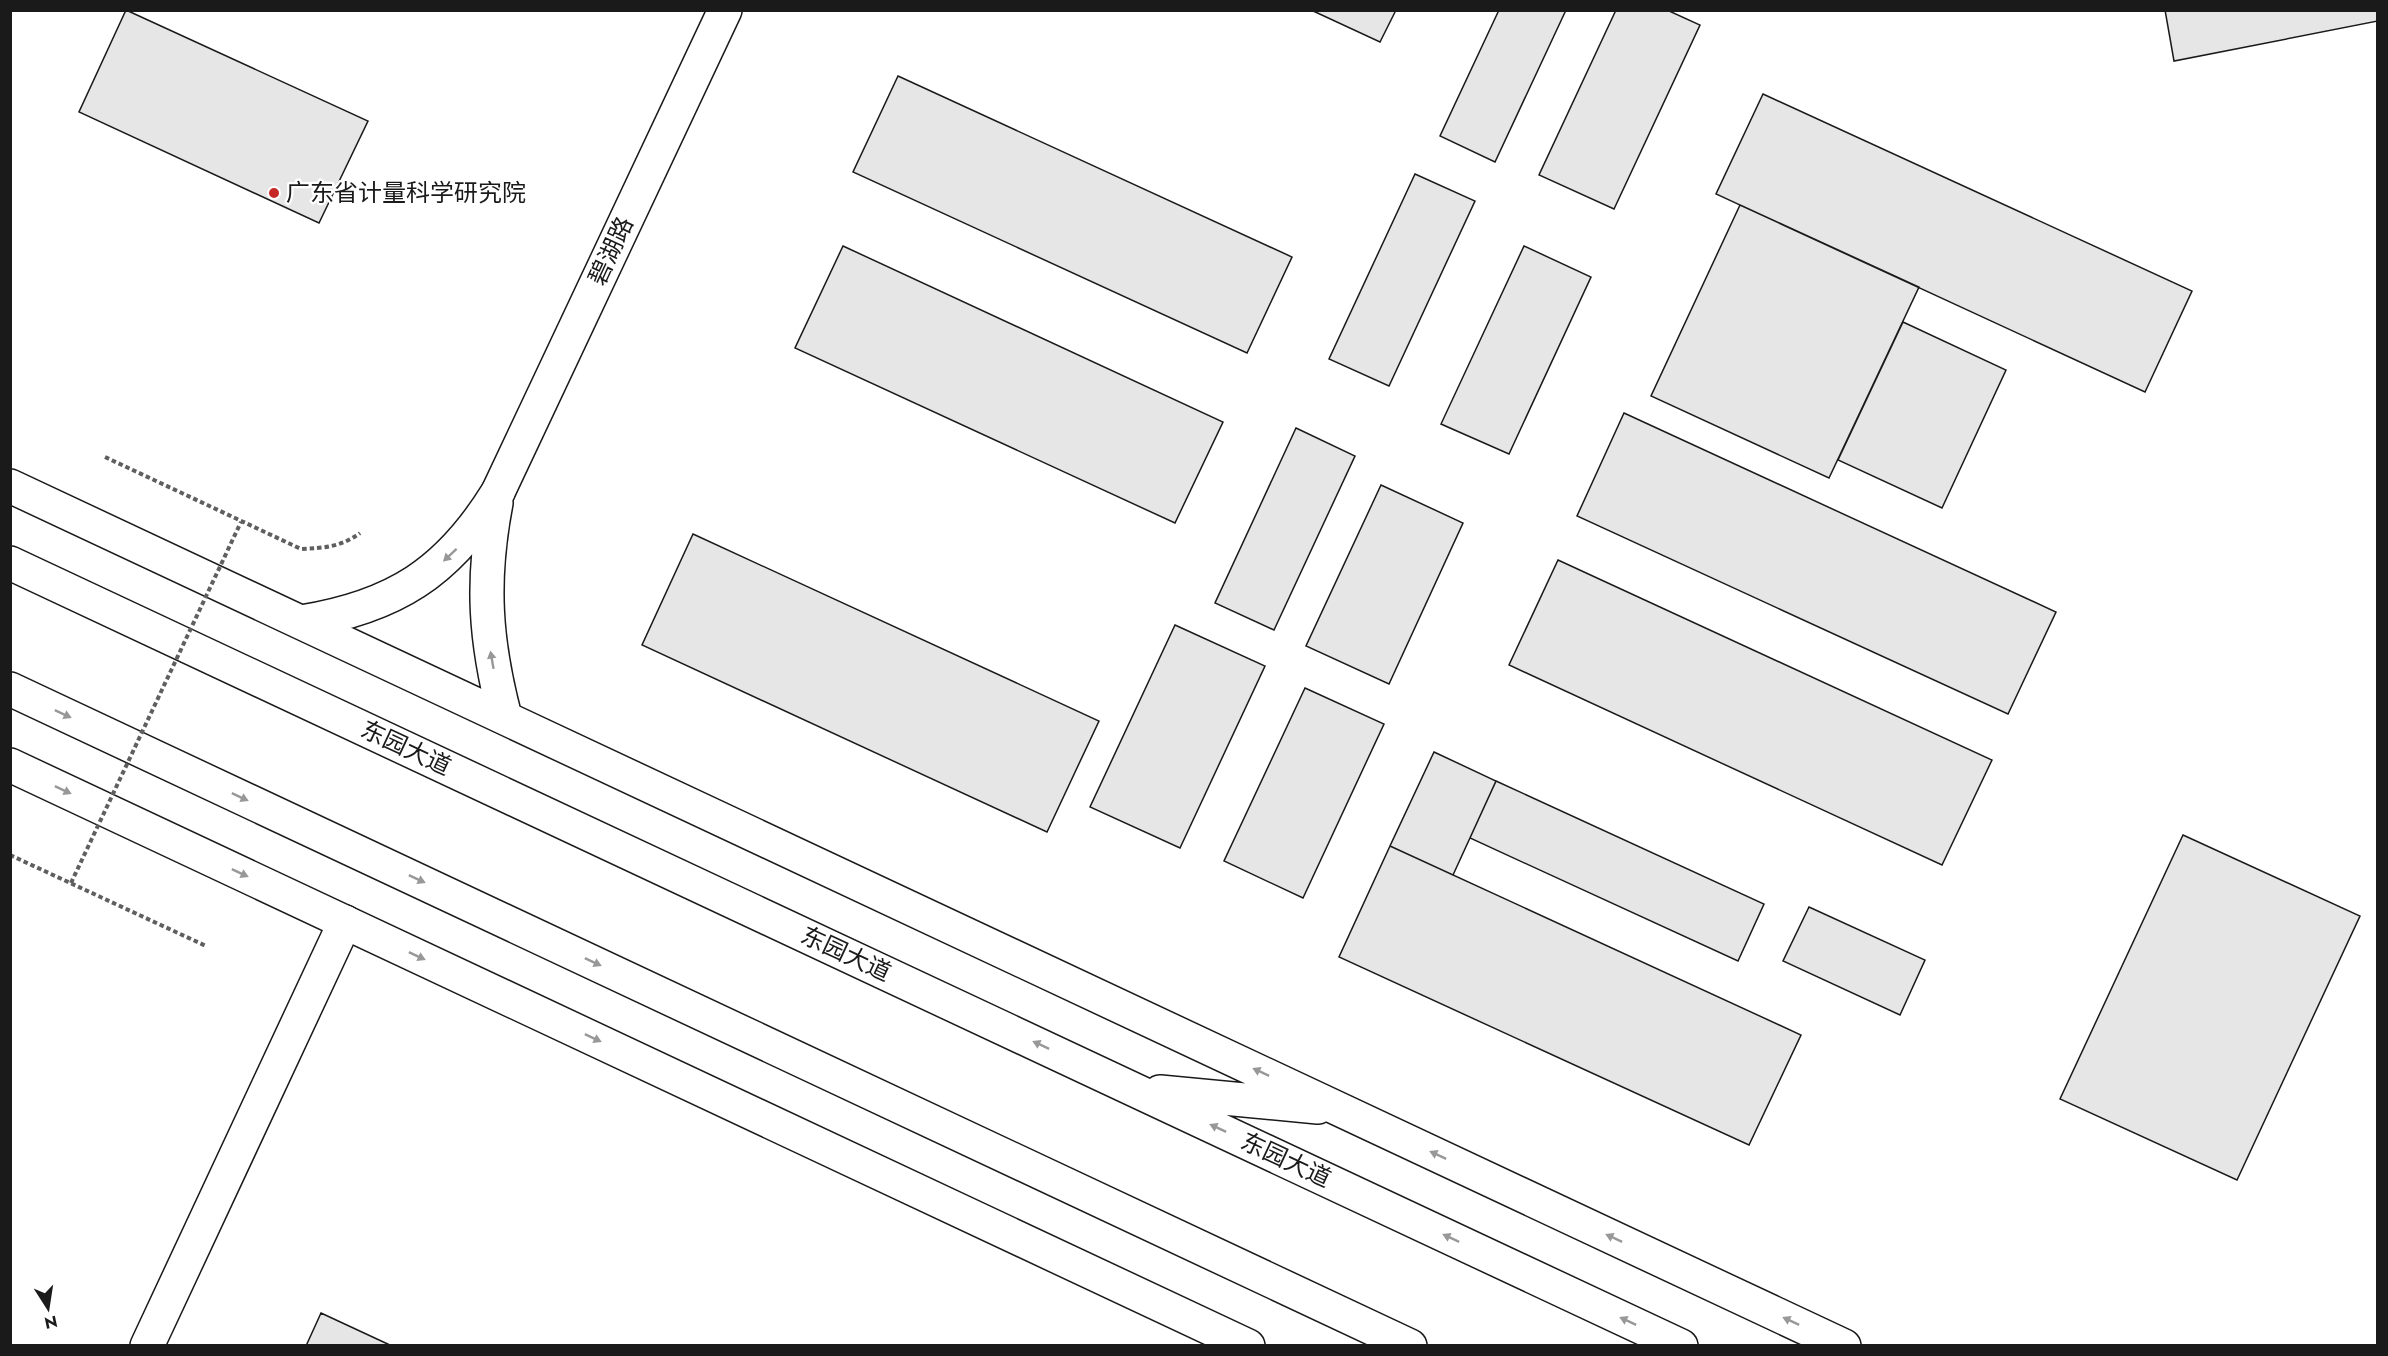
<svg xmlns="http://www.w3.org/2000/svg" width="2388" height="1356" viewBox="0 0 2388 1356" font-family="Jost,'Noto Sans SC',sans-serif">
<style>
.building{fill:#e6e6e6;stroke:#1a1a1a;stroke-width:1.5}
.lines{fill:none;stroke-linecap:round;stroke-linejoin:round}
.minor-casing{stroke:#1a1a1a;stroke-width:36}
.tertiary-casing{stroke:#1a1a1a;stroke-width:36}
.primary-casing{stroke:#1a1a1a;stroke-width:36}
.path{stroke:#5f5f5f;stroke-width:4;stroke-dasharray:4.5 3;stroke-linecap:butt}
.minor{stroke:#fff;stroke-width:33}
.tertiary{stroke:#fff;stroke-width:33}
.primary{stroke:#fff;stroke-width:33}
.path-bridge{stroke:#5f5f5f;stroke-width:4;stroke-dasharray:4.5 3;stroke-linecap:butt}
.oneway{fill:#989898}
.poi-dot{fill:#c62828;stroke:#fff;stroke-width:2}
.labels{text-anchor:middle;stroke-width:4.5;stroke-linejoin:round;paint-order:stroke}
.poi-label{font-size:24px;fill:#1a1a1a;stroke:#fff;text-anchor:start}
.street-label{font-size:24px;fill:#1a1a1a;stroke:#fff}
</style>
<rect width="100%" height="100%" fill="#fff"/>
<path class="building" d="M126,10L368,121L319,223L79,112Z
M1311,10H1396L1380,42Z
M1499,10H1566L1495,162L1440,136Z
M1616,10H1667L1700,25L1614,209L1539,175Z
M2165,10H2378V21L2174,61Z
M898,76L1292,257L1247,353L853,172Z
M1763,94L2192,291L2145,392L1716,194Z
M1415,174L1475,201L1389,386L1329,359Z
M1740,205L1919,287L1829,478L1651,396Z
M843,246L1223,422L1175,523L795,348Z
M1524,246L1591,277L1509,454L1441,424Z
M1903,322L2006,370L1942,508L1838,460Z
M1624,413L2056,612L2008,714L1577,516Z
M1296,428L1355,456L1274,630L1215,603Z
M1381,485L1463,523L1389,684L1306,646Z
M693,534L1099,721L1047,832L642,645Z
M1558,560L1992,760L1942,865L1509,665Z
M1175,625L1265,666L1180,848L1090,807Z
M1305,688L1384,724L1303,898L1224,861Z
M1434,752L1496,781L1453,875L1390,846Z
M1496,781L1764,904L1738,961L1470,838Z
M2183,835L2360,916L2237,1180L2060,1099Z
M1390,846L1801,1035L1749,1145L1339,957Z
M1809,907L1925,960L1900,1015L1783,961Z
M321,1313L392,1346H306Z"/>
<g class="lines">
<g class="minor-casing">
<path id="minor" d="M147,1346L345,922"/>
</g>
<g class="tertiary-casing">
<path id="tertiary" d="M498,492L725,10"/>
</g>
<g class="primary-casing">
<path id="primary" d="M10,486L1844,1346
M496,503C481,581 485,641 505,717
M10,563L1681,1346
M301,622C394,607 448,573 498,492
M10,689L1410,1346
M10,765L1248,1346
M1160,1092L1318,1107"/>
</g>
<path class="path" d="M105,457L301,549C324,548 341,547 360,533
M10,855L206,946"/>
<use href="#minor" class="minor"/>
<use href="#tertiary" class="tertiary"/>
<use href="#primary" class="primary"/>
<path class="path-bridge" d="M71,883L241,522"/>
</g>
<defs><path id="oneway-solid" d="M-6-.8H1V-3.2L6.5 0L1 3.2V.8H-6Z" transform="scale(1.5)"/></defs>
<g class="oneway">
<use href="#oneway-solid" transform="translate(450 555) rotate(137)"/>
<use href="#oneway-solid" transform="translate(492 660) rotate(-100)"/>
<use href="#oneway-solid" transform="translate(63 714) rotate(25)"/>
<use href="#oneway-solid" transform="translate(63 790) rotate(25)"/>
<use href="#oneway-solid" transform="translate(240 797) rotate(25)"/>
<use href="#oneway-solid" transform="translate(240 873) rotate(25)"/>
<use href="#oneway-solid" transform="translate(417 879) rotate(25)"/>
<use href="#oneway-solid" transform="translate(417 956) rotate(25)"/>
<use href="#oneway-solid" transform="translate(593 962) rotate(25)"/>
<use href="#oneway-solid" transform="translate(593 1038) rotate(25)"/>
<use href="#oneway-solid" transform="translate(1041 1045) rotate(-155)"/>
<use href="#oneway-solid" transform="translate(1261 1072) rotate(-155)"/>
<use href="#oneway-solid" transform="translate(1218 1128) rotate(-155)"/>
<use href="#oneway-solid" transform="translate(1438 1155) rotate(-155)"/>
<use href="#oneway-solid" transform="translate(1451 1238) rotate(-155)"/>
<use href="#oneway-solid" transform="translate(1614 1238) rotate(-155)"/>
<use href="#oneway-solid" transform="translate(1628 1321) rotate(-155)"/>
<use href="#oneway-solid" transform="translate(1791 1321) rotate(-155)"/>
</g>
<circle class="poi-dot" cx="274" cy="193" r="6"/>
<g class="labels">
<g class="poi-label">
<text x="286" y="201">广东省计量科学研究院</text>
</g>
<g class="street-label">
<text transform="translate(611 251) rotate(-65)" y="8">碧湖路</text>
<text transform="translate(406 748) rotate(25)" y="8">东园大道</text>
<text transform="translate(846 954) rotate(25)" y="8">东园大道</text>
<text transform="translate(1286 1160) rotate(25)" y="8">东园大道</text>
</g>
</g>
<rect width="2388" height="1356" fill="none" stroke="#1a1a1a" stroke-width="24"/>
<g transform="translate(48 1308) rotate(168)" stroke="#ffffff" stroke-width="4.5" paint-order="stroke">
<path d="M0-4.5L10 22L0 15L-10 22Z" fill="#1a1a1a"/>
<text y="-9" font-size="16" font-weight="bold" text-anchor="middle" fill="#1a1a1a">N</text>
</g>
</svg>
